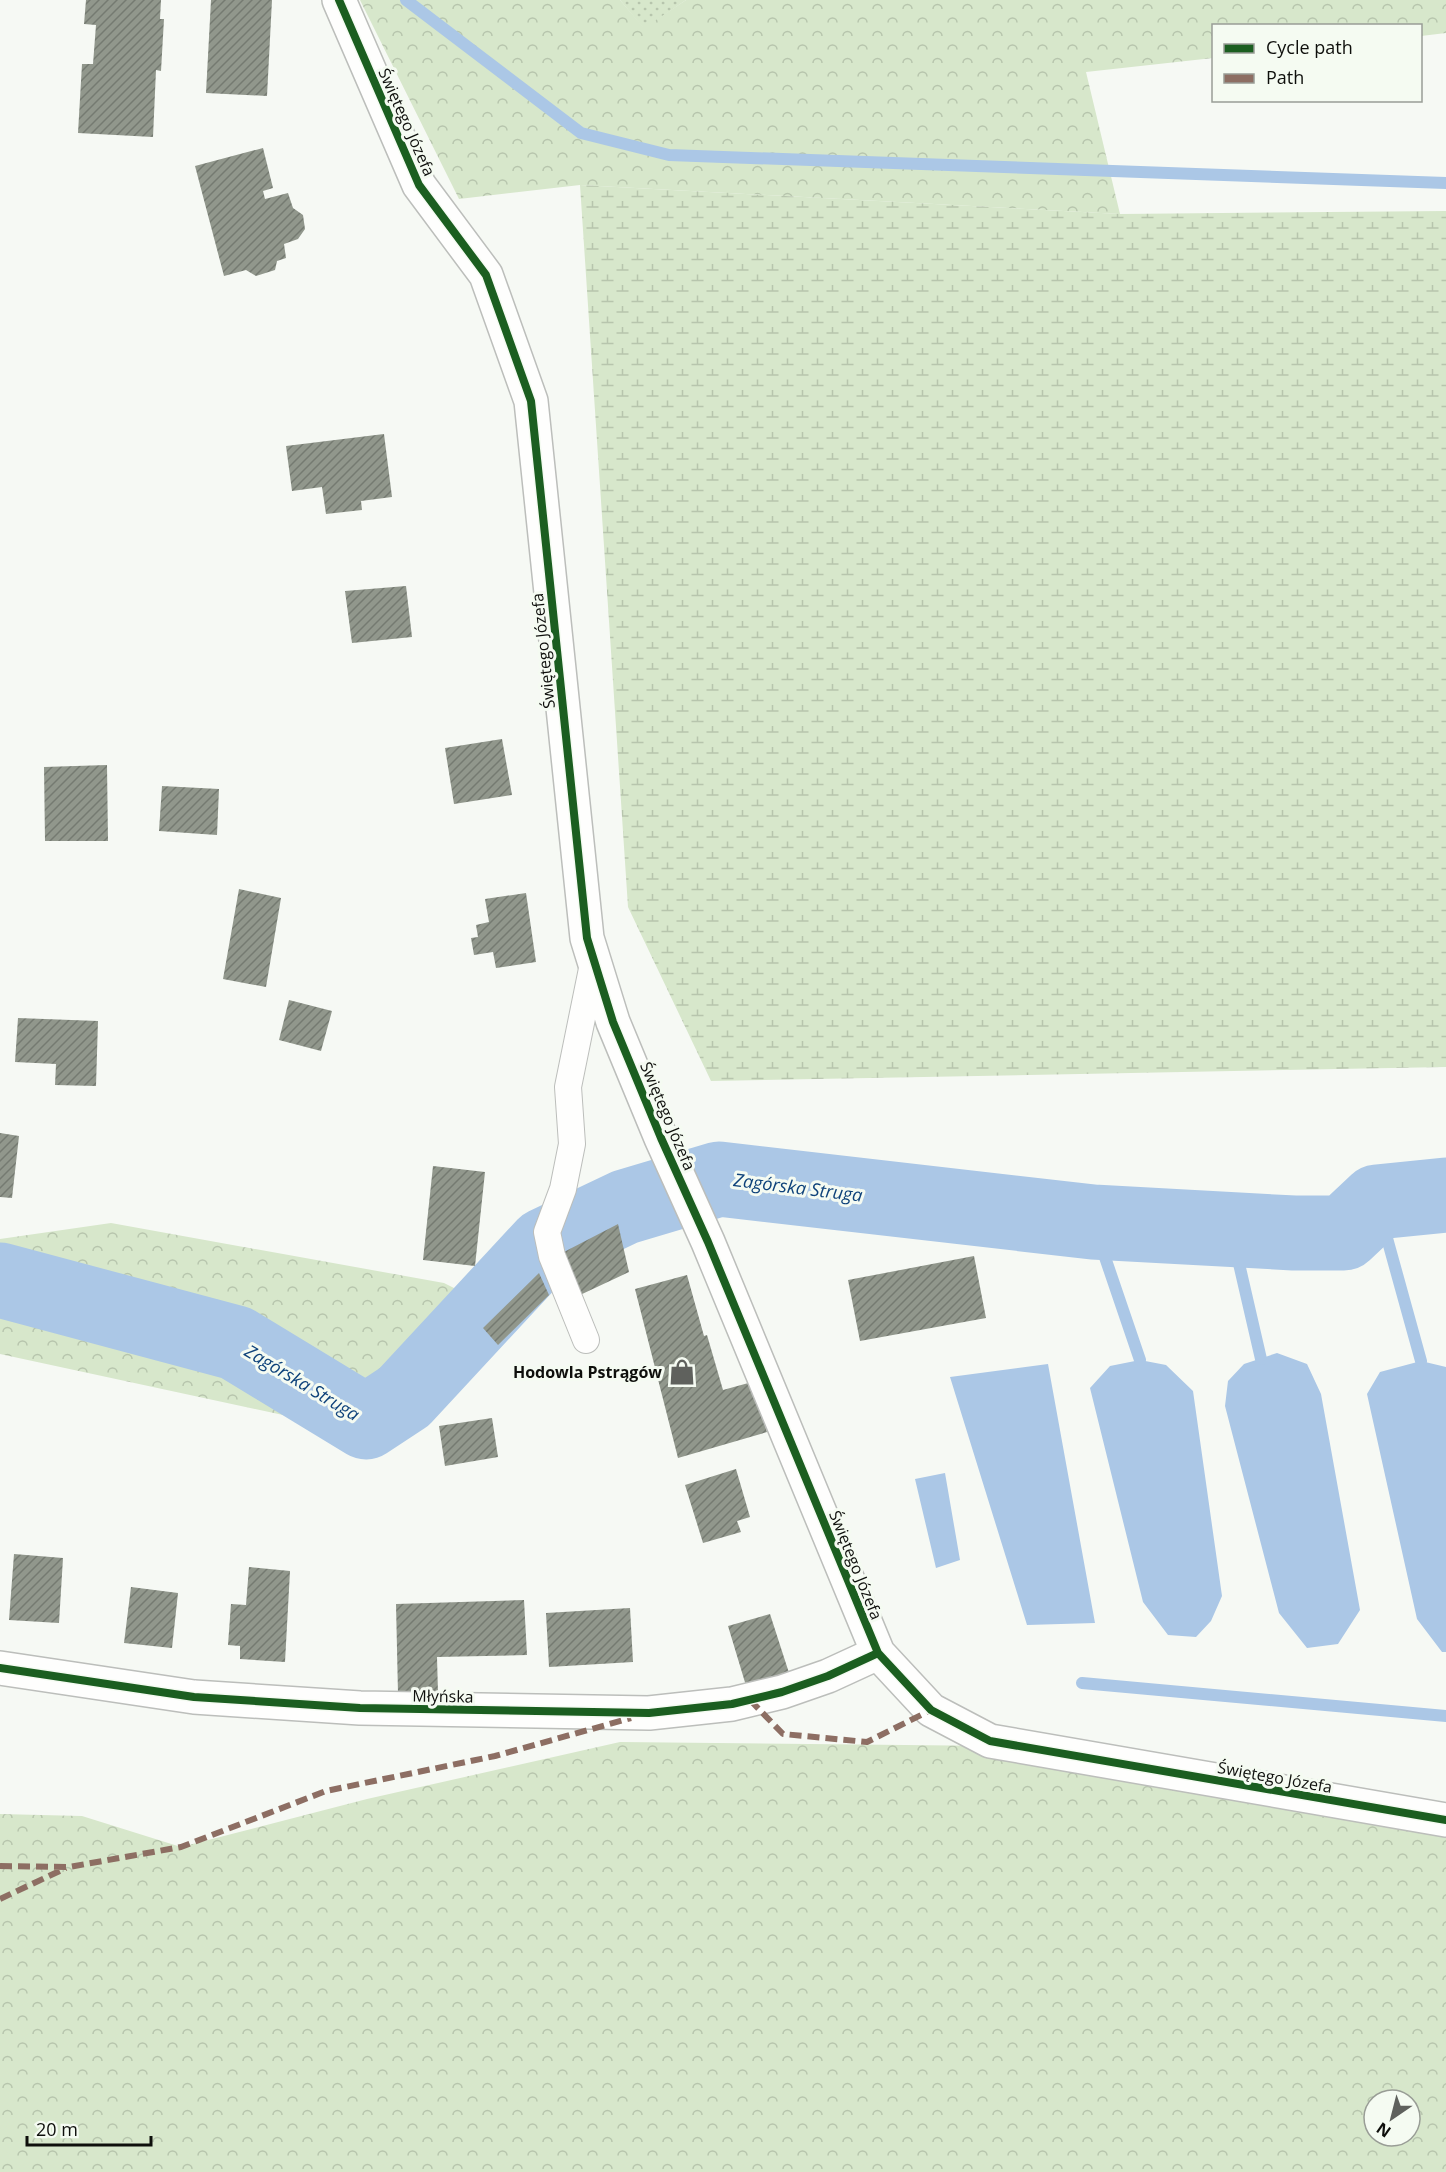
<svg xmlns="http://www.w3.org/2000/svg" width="1446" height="2172" viewBox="0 0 1446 2172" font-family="'Open Sans',sans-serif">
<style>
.grass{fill:url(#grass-dots)}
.forest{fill:url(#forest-crowns);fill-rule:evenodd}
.wetland{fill:url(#wetland-marsh)}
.water{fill:#abc7e6}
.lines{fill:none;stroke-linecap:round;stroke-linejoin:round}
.stream{stroke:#abc7e6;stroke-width:12}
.river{stroke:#abc7e6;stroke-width:75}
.building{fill:url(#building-hatch)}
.lane-casing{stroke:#bcbebb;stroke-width:28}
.street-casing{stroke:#bcbebb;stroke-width:36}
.lane{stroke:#fefefd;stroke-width:26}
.street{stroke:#fefefd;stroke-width:33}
.quiet{stroke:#8d6e63;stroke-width:6;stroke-dasharray:12 6;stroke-linecap:butt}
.cycleway-casing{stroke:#f5fbf2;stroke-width:11}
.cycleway{stroke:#1b5e20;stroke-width:8}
.labels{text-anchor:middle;stroke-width:6;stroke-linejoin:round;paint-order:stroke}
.street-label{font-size:16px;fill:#0e0f0c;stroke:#f5fbf2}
.poi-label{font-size:16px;font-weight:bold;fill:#0e0f0c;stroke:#f5fbf2;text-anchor:end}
.water-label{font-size:18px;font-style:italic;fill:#0e427a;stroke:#f5fbf2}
</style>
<defs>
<pattern id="grass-dots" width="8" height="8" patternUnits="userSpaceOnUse" patternTransform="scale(1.5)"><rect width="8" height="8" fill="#d7e7cb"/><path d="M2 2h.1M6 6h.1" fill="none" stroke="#b7c5ad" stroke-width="1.8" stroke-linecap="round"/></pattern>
<pattern id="forest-crowns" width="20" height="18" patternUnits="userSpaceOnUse" patternTransform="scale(1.5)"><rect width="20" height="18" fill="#d7e7cb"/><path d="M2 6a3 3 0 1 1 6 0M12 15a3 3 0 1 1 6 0" fill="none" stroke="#b7c5ad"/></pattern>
<pattern id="wetland-marsh" width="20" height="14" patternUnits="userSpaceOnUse" patternTransform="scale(1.5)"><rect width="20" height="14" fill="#d7e7cb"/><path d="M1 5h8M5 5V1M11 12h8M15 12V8" fill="none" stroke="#b7c5ad"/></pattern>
<pattern id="building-hatch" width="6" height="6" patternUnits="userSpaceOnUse" patternTransform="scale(1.5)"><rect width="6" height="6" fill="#91978c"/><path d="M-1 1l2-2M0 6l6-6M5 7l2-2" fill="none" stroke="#757a71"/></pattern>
</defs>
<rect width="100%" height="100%" fill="#f6f9f4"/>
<path class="grass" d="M620,0H686L644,29Z"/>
<path class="forest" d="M360,0H620L644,28L686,0H1446V33L1421,36L1420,26H1214L1213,58L1086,72L1120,214L580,185L459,199Z
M111,1223L444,1283L472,1297L371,1434L0,1354V1239Z
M620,1742L1000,1746L1446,1831V2172H0V1814L82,1816L181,1847L367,1799ZM1374,2100H1410V2136H1374Z"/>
<path class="wetland" d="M580,185L1120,214L1446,211V1067L711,1081L628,907Z"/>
<path class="water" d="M1277,1353L1307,1364L1321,1394L1360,1610L1338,1644L1307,1648L1279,1613L1225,1406L1228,1381L1244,1364Z
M1140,1360L1166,1365L1193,1391L1222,1596L1211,1621L1196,1637L1168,1635L1143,1602L1090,1388L1110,1366Z
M1421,1361L1446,1367V1652H1442L1417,1619L1367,1394L1380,1372Z
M1048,1364L1095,1623L1027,1625L950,1377Z
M945,1473L960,1560L936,1568L915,1479Z"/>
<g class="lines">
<path class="stream" d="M406,0L581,133L669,155L1446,183
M1377,1202L1421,1361
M1093,1222L1140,1360
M1231,1229L1261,1359
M1082,1683L1446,1716"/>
<path class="river" d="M0,1280L236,1343L366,1422L404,1397L545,1245L625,1207L719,1179L1093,1222L1294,1233H1344L1377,1202L1446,1195"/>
</g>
<path class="building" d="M86,0H161L160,19H164L161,71L156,70L153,137L78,133L82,64H93L96,25L84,24Z
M211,0H272L267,96L206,93Z
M263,148L273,188L263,191L265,199L288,193L293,208L303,215L305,229L298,239L284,244L286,258L277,261L275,270L256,276L246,270L224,276L195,166Z
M384,434L392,497L361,501L362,510L326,514L322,487L292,491L286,446Z
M406,586L412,637L352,643L345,591Z
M502,739L512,795L454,804L445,748Z
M107,765L108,841H45L44,767Z
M162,786L219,789L217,835L159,831Z
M239,889L281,898L266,987L223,979Z
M526,893L536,962L496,968L493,952L474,955L471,938L478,937L476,925L489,922L485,899Z
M289,1000L332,1011L321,1051L279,1040Z
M18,1018L98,1021L96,1086L55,1085L56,1064L15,1062Z
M0,1133L19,1136L12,1198L0,1197Z
M433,1166L485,1172L475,1266L423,1260Z
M618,1224L629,1272L580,1295L562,1253Z
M974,1256L986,1318L860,1341L848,1280Z
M539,1273L549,1295L498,1345L483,1328Z
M687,1275L704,1336L707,1335L723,1390L752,1382L767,1432L678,1458L635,1289Z
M492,1418L498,1457L445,1466L439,1426Z
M736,1469L750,1517L737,1521L741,1532L703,1543L685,1485Z
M14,1554L63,1558L59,1623L9,1620Z
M249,1567L290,1571L285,1662L240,1659V1646L228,1645L231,1604L246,1605Z
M131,1587L178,1593L172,1648L124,1643Z
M524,1600L527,1655L437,1657L438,1693L398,1694L396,1604Z
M630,1608L633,1662L549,1667L546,1613Z
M770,1614L790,1676L747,1689L728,1626Z"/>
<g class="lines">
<g class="lane-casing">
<path id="lane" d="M586,1340L552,1256L547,1232L563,1189L572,1144L568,1087L594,959"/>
</g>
<g class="street-casing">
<path id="street" d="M339,0L419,185L486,275L531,401L587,938L613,1022L661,1138L708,1242L878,1653L931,1710L990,1741L1446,1820
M0,1668L194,1697L360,1708L649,1713L732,1704L782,1692L828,1676L878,1653"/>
</g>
<use href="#lane" class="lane"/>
<use href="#street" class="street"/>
<path class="quiet" d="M750,1700L783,1734L867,1742L931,1710
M0,1866L69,1867L181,1847L326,1791L495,1756L631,1718
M0,1899L66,1868"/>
<g class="cycleway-casing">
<path id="cycleway" d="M339,0L419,185L486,275L531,401L587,938L613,1022L661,1138L708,1242L878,1653L931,1710L990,1741L1446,1820
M0,1668L194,1697L360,1708L649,1713L732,1704L782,1692L828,1676L878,1653"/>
</g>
<use href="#cycleway" class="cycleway"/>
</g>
<defs>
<g id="shop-bare" transform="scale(2.07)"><path d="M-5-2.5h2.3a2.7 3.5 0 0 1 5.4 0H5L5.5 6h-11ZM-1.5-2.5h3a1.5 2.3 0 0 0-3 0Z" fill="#5f615d" stroke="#f5fbf2" stroke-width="2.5" paint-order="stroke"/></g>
</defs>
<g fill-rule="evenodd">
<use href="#shop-bare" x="682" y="1372"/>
</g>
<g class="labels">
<g class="street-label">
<text transform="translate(407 122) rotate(66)" y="6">Świętego Józefa</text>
<text transform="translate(543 651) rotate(-96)" y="6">Świętego Józefa</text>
<text transform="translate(668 1116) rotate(67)" y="6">Świętego Józefa</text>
<text transform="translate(856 1565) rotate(68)" y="6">Świętego Józefa</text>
<text transform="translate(443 1696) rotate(1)" y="6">Młyńska</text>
<text transform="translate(1275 1777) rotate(10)" y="6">Świętego Józefa</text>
</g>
<g class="poi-label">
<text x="662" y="1378">Hodowla Pstrągów</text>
</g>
<g class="water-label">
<text transform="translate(798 1188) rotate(7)" y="6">Zagórska Struga</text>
<text transform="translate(302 1383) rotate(31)" y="6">Zagórska Struga</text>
</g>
</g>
<rect x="1212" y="24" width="210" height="78" fill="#f5fbf2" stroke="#999d96" stroke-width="1.5"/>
<rect x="1224" y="44" width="30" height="9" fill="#1b5e20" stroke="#999d96" stroke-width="1.5"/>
<text x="1266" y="54" font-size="18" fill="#0e0f0c">Cycle path</text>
<rect x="1224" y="74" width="30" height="9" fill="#8d6e63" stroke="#999d96" stroke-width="1.5"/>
<text x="1266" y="84" font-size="18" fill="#0e0f0c">Path</text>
<g transform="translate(1392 2118) rotate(215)"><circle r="28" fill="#f5fbf2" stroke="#999d96" stroke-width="1.5"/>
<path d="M0-4.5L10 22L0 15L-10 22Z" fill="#5f615d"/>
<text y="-9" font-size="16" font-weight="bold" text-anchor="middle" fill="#0e0f0c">N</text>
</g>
<path d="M27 2136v9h124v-9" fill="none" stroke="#0e0f0c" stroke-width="3"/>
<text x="36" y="2136" font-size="18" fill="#0e0f0c" stroke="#f5fbf2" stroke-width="4.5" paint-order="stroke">20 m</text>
</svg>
